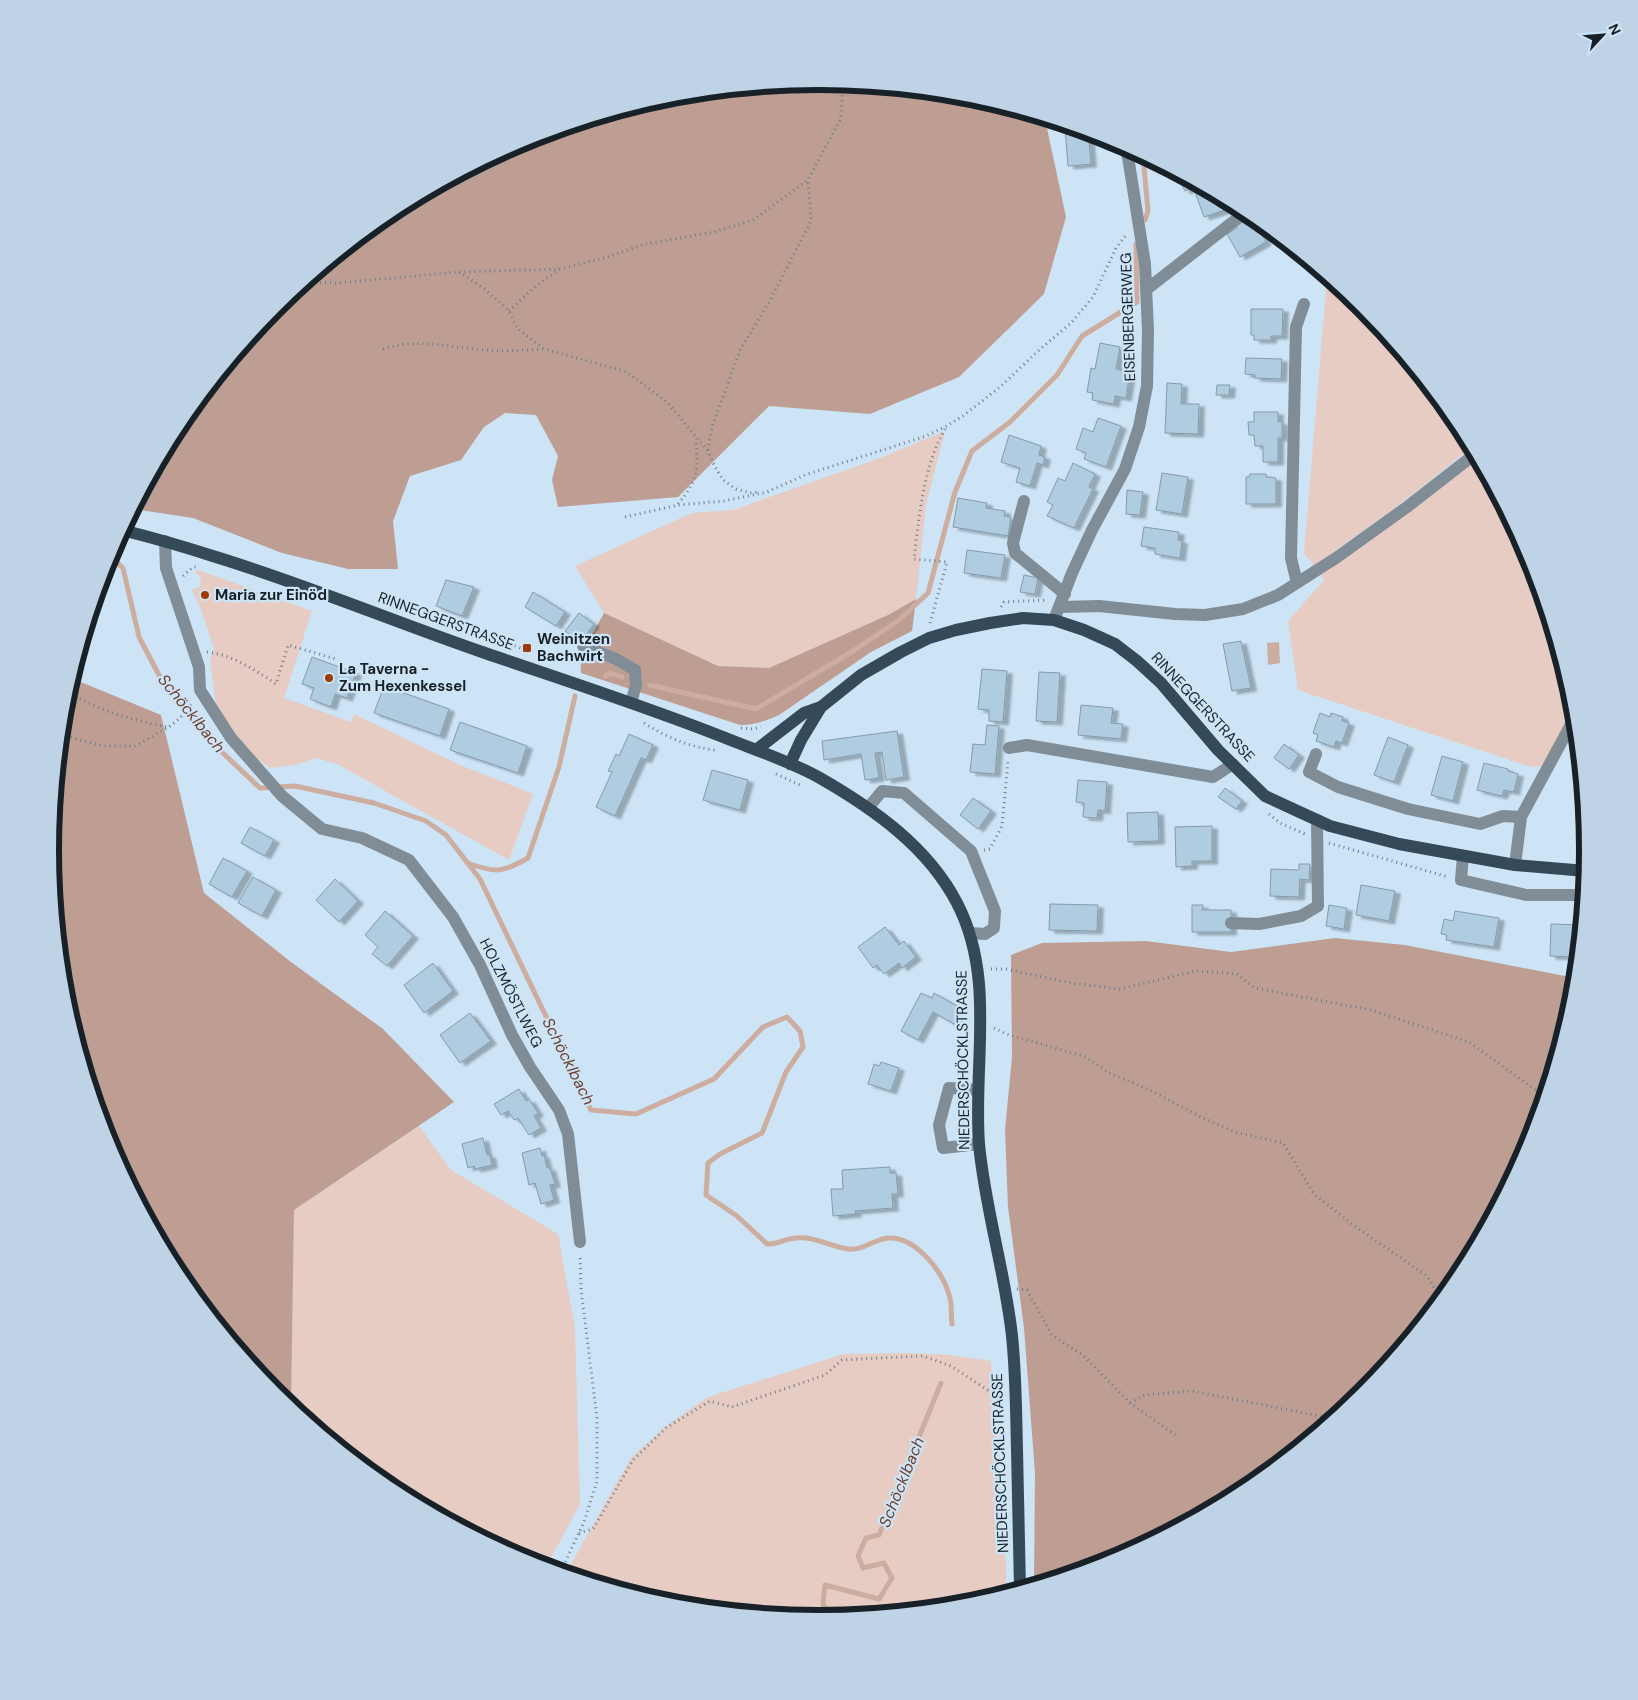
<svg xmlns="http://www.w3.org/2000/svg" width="1638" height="1700" viewBox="0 0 1638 1700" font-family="'DM Sans',sans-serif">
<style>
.green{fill:#e6ccc3}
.forest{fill:#be9e92}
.water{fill:#cdada0}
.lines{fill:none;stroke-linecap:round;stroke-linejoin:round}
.stream{stroke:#cdada0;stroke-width:5}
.building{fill:#afcce0;stroke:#849bab;filter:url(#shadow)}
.path{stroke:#6e7e8a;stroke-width:3;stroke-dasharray:1 4;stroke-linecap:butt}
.minor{stroke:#818d96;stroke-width:12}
.major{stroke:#354a58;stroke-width:12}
.poi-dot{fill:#9e3a06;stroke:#cce4f6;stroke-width:2}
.labels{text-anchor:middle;stroke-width:4.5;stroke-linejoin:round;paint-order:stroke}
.street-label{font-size:15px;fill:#182128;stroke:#cce4f6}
.poi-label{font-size:15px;font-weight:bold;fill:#182128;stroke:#cce4f6;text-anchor:start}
.water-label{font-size:16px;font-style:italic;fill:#6e3f2d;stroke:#cce4f6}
.rim{fill:none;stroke:#182128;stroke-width:6}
</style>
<defs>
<filter id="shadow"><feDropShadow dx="5.5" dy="3" stdDeviation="1" flood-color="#0004"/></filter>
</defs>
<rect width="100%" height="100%" fill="#cce4f6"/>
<path class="green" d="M1327,277L1363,306L1459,423L1472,447L1400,504L1314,566L1304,553Z
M945,431L926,505L916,599L888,615L769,668L718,666L604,613L575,566L692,513L733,510L880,458Z
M1477,458L1530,556L1573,700L1574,708L1544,766L1531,767L1298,690L1288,621L1324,580L1321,575Z
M198,570L312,611L284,698L351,722L354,714L460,765L533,794L509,860L337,764L316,758L295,765L270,768L253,755L237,737L216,706L210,661L214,649L201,609L192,590L200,587L201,578L195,572Z
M419,1126L451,1170L558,1234L575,1328L580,1504L546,1567L524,1560L392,1489L291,1407L294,1210Z
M910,1353L951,1355L991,1361L1006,1563V1593L969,1604L819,1619L669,1604L566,1573L631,1458L666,1426L708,1397L844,1354Z"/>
<path class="forest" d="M819,81L969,96L1045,119L1066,217L1044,294L959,377L870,414L769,406L678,497L558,507L552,480L558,456L536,415L505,413L484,427L461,460L410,476L393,521L398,569H348L282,553L193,518L133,509L180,423L275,306L392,210L525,139L669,96Z
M916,599L912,631L871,652L779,715C765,721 755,725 740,725L581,673C578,656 596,628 604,613L718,666L769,668L888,615Z
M71,678L161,715L204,893L291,962L383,1029L454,1102L294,1210L291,1407L275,1394L179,1277L108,1144L65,1000L50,850L65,700Z
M1335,938L1405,945L1575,978L1573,1000L1529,1145L1458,1277L1363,1394L1246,1490L1113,1561L1034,1585L1035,1473L1024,1328L1008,1207L1005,1130L1012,1057L1011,955L1042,943L1146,941L1231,952Z"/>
<path class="water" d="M1279,642L1280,663L1268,665L1267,643Z"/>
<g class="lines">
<path class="stream" d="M1143,156L1148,211L1145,220
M109,555L123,568L139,637L159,675L208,739L260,788L295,786L374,803L426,821L446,835L480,879L591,1110L636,1114L714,1079L763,1027L787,1017L800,1031L803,1047L786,1072L762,1133L720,1154L708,1163L706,1195L737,1216L767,1244C778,1245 786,1238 796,1238C815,1236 831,1247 848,1249C863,1251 874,1239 888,1238C916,1236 944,1273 950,1298C952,1306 951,1316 952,1324
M605,676L610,673L622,677
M649,685L756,709L853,651L899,620L928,593L955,492L972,451L1010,422L1057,375L1082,336L1137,302L1136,244
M467,863C496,873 502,873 528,858L559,767L575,696
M833,1618L823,1604L825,1585L879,1599L892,1578L884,1563L863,1568L858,1556L866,1538L879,1535L941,1383"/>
</g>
<path class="building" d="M1065,128H1074L1088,132L1091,164L1068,166Z
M1178,174L1198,185L1185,191L1177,175Z
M1205,188L1221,197L1225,210L1204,217L1195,192Z
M1247,217L1249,220L1253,218L1266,242L1240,257L1227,234L1237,228L1234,224Z
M1251,309H1283L1282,336H1271V340H1254V335H1251Z
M1100,343L1120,347L1116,369L1130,372L1126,398L1115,396L1114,404L1092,400L1093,393L1087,392L1091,368L1095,369Z
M1246,358L1282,359L1281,379L1255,378V375L1245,374Z
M1167,383L1182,384L1181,404H1199L1198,434L1165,433Z
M1217,385H1230L1229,395H1216Z
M1254,412H1278V422H1282V438H1278V462H1263V446H1255L1254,435H1249L1248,422H1254Z
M1098,418L1121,426L1106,467L1084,459L1086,453L1076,449L1083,428L1093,432Z
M1009,435L1041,446L1039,455L1045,457L1043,465L1037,463L1030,486L1016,482L1020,468L1001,462Z
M1073,463L1095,474L1089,487L1093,489L1074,528L1047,516L1053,505L1047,502L1058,478L1065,481Z
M1162,473L1188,477L1182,514L1156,510Z
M1250,474H1266V477L1276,478V504H1246V477H1249Z
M1127,490L1143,492L1140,515L1126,514Z
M958,498L987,503L986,508L1005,511L1004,516L1011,517L1008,536L953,527Z
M1144,527L1179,532L1178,540L1182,541L1180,558L1155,554V548L1141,546Z
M967,550L1005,555L1001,578L964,573Z
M1024,575L1038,578L1035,594L1020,592Z
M446,580L474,587L462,616L436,606Z
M533,592L565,612L556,626L525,607Z
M579,613L594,624L581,642L565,631Z
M1241,641L1251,688L1232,691L1223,644Z
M312,657L356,673L347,698L335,694L331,707L310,699L314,688L302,684Z
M982,669L1007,671L1003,722L989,721V710L978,709Z
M1039,672L1060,673L1057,722L1036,721Z
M384,686L449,709L440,736L374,713Z
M1081,705L1113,708L1111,723L1123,724L1121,739L1078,735Z
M1320,713L1330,717L1331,713L1343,717L1342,721L1349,723L1342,743L1336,741L1334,747L1316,741L1318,735L1313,733Z
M460,722L527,746L518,773L450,750Z
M987,725L999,726L995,774L970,772L973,744L985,745Z
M897,731L904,777L886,780L882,752L875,753L879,778L865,780L861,754L824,760L822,741Z
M629,734L653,745L646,760L641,758L615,816L596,807L612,772L608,771L616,754L619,756Z
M1388,737L1408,745L1394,782L1374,775Z
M1284,744L1299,755L1289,769L1274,758Z
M1442,756L1463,762L1453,801L1431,795Z
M1484,763L1508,769V771L1518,774L1514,792L1504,790L1502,796L1477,790Z
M712,770L748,780L740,810L703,800Z
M1078,780L1107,782L1105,811L1098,810L1097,818L1083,817L1084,803L1076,802Z
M1225,788L1242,801L1236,809L1218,797Z
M973,798L991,811L978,829L960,815Z
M1158,812L1159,841L1128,842L1127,813Z
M1212,826V861H1192V866L1176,867L1175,827Z
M250,827L274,840L265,856L241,843Z
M223,858L247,871L232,897L209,884Z
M1299,864H1310L1309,880L1300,879L1299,897L1270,896L1271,869L1299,870Z
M253,877L276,890L262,916L238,903Z
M335,879L358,901L339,922L316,900Z
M1361,885L1395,891L1389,921L1356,915Z
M1050,904L1098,905L1097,931L1049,930Z
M1192,905H1203L1202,910H1231V932H1192Z
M1329,905L1347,908L1344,929L1326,926Z
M385,911L413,936L387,966L372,954L378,947L365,935Z
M1455,911L1499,918L1494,947L1446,940L1447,935L1441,934L1444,919L1453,921Z
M1551,924L1581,925L1577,957L1550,956Z
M885,927L899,945L904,941L916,957L902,968L899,963L884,974L877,965L873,968L858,947Z
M433,963L453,991L424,1013L404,985Z
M921,993L932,998L934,993L962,1009L954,1024L933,1012L918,1040L901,1031Z
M470,1013L491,1041L460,1063L440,1035Z
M881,1062L899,1068L891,1091L868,1084L874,1064L879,1066Z
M519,1089L526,1101L529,1099L538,1113L534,1116L541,1128L529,1135L518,1118L514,1120L508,1111L501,1115L494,1104Z
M483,1138L487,1155H490L492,1165L475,1169L474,1166L468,1168L462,1144Z
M540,1148L542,1156L544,1155L547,1168H550L555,1184L550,1185L554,1200L541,1204L535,1183L529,1185L522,1153Z
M890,1167V1173H896L898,1194H892L893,1208L855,1211L856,1214L833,1216L831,1189H843L842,1170Z"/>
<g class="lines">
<path class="path" d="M459,272L485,289L509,311L517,328L544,349L624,371L642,383L667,402L708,451L714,465L723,480L736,489L750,493L759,492
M305,282L338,283L459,272L561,269L607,257L645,244L714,232L753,220L808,180L841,118L843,83
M509,311L537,285L560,269
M383,349C420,337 449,348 486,350C505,352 524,350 543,349
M708,450L712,427L740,350L768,304L811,221L808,180
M678,504C699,479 698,470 696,439
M625,517L678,505L724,501L767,492L805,475L926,436L947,426L964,415L1000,387L1037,352L1071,323L1093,297L1116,248L1126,235
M183,576L193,567H198
M1001,607L1004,602L1047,600
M930,623L947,562L914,559C919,518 924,461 947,426
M510,644L528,651
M207,652C233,655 255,670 276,684L288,645L336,659
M67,691C98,711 132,720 167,727
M644,723C666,737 689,747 715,750
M741,728L753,729L761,727
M61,735L104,746H135L169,727L180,718L193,702
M776,774L802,786
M1269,814L1280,823L1305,834
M1329,843L1448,877
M984,850L990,849L1002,826L1008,760
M991,969H1006L1071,983L1120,989L1196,971L1237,974L1255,988L1371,1010L1469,1042L1544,1096
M994,1028L1006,1034L1086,1057L1111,1074L1148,1089L1199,1116L1235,1132L1283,1143L1314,1194L1353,1225L1427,1276L1441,1298
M1017,1289L1027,1290L1052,1335L1084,1356L1130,1403L1178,1437
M1130,1403L1145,1395L1192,1391L1320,1416L1331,1420
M579,1533L593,1529L633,1460L666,1428L710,1401L732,1407L825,1375L842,1360L923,1356L951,1366L989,1391L1003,1396
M561,1571L584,1522L597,1481V1418L581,1289L580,1256"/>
<path class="minor" d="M1147,289L1247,211
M1024,501L1013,543L1015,553L1065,594
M165,541L166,568L199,667L200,690L231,738L282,796L322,829L362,838L409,860L453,917L480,965L512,1035L530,1067L559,1110L568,1134L580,1242
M1297,583L1291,558L1296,327L1304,304
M1061,607L1099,606L1175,614L1205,615L1243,609L1278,595L1336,558L1407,507L1475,454
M1054,620L1072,573L1092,530L1125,469L1139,427L1147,386L1148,331L1145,264L1128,157L1124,145
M583,646L616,659L635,670L636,685L631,703
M1009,748L1027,745L1213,777L1233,764
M1316,754L1309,772L1338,787L1408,809L1480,824L1503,816L1521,817
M868,808L882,791L904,793L971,851L995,911L994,928L985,934L970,933
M1463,856L1461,880L1526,895H1584
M1515,865L1521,817L1575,717
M1231,923L1259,924L1301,916L1318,906L1317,820
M978,1090L949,1088L939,1125L943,1148L979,1144"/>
<path class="major" d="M122,530C154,538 185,547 216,557C307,585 395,622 485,653C564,680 645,706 723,737C755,750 790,761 820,778C874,809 928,847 957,903C996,978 973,1063 979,1144C985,1209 1005,1271 1012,1336C1016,1374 1016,1412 1017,1450C1018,1496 1019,1543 1020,1589
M756,750L804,713L821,707L861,675L901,652L929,638L956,630L990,623L1023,618L1054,620L1084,630L1115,644L1137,661L1161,683L1218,750L1265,796L1330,826L1399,844L1515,865L1586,871
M790,764L801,740L821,707"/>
</g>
<g class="poi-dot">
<circle cx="205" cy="595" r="5"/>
<rect x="522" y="643" width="10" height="10" rx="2.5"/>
<circle cx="329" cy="678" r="5"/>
</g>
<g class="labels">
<g class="street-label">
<text transform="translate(1128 317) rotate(-92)" y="5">EISENBERGERWEG</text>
<text transform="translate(446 621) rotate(20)" y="5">RINNEGGERSTRASSE</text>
<text transform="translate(1203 707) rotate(47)" y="5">RINNEGGERSTRASSE</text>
<text transform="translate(511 993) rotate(63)" y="5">HOLZMÖSTLWEG</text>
<text transform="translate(963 1060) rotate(-91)" y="5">NIEDERSCHÖCKLSTRASSE</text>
<text transform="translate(1000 1463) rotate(-92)" y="5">NIEDERSCHÖCKLSTRASSE</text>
</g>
<g class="poi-label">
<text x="215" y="600">Maria zur Einöd</text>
<text x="537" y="644">Weinitzen<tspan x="537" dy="17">Bachwirt</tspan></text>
<text x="339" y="674">La Taverna -<tspan x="339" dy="17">Zum Hexenkessel</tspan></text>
</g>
<g class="water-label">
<text transform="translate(192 713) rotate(51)" y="6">Schöcklbach</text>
<text transform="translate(569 1061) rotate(63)" y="6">Schöcklbach</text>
<text transform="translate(901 1482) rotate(-68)" y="6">Schöcklbach</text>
</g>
</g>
<path d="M0 0H1638V1700H0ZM59 850a760 760 0 1 1 1520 0a760 760 0 1 1-1520 0Z" fill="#bed4e6" fill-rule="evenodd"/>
<path class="rim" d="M59 850a760 760 0 1 1 1520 0a760 760 0 1 1-1520 0Z"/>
<g transform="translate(1603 35) rotate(64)" stroke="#cce4f6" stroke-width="4" paint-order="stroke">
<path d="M0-4L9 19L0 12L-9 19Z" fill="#182128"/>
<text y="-8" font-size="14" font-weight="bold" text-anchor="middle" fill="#182128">N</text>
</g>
</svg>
